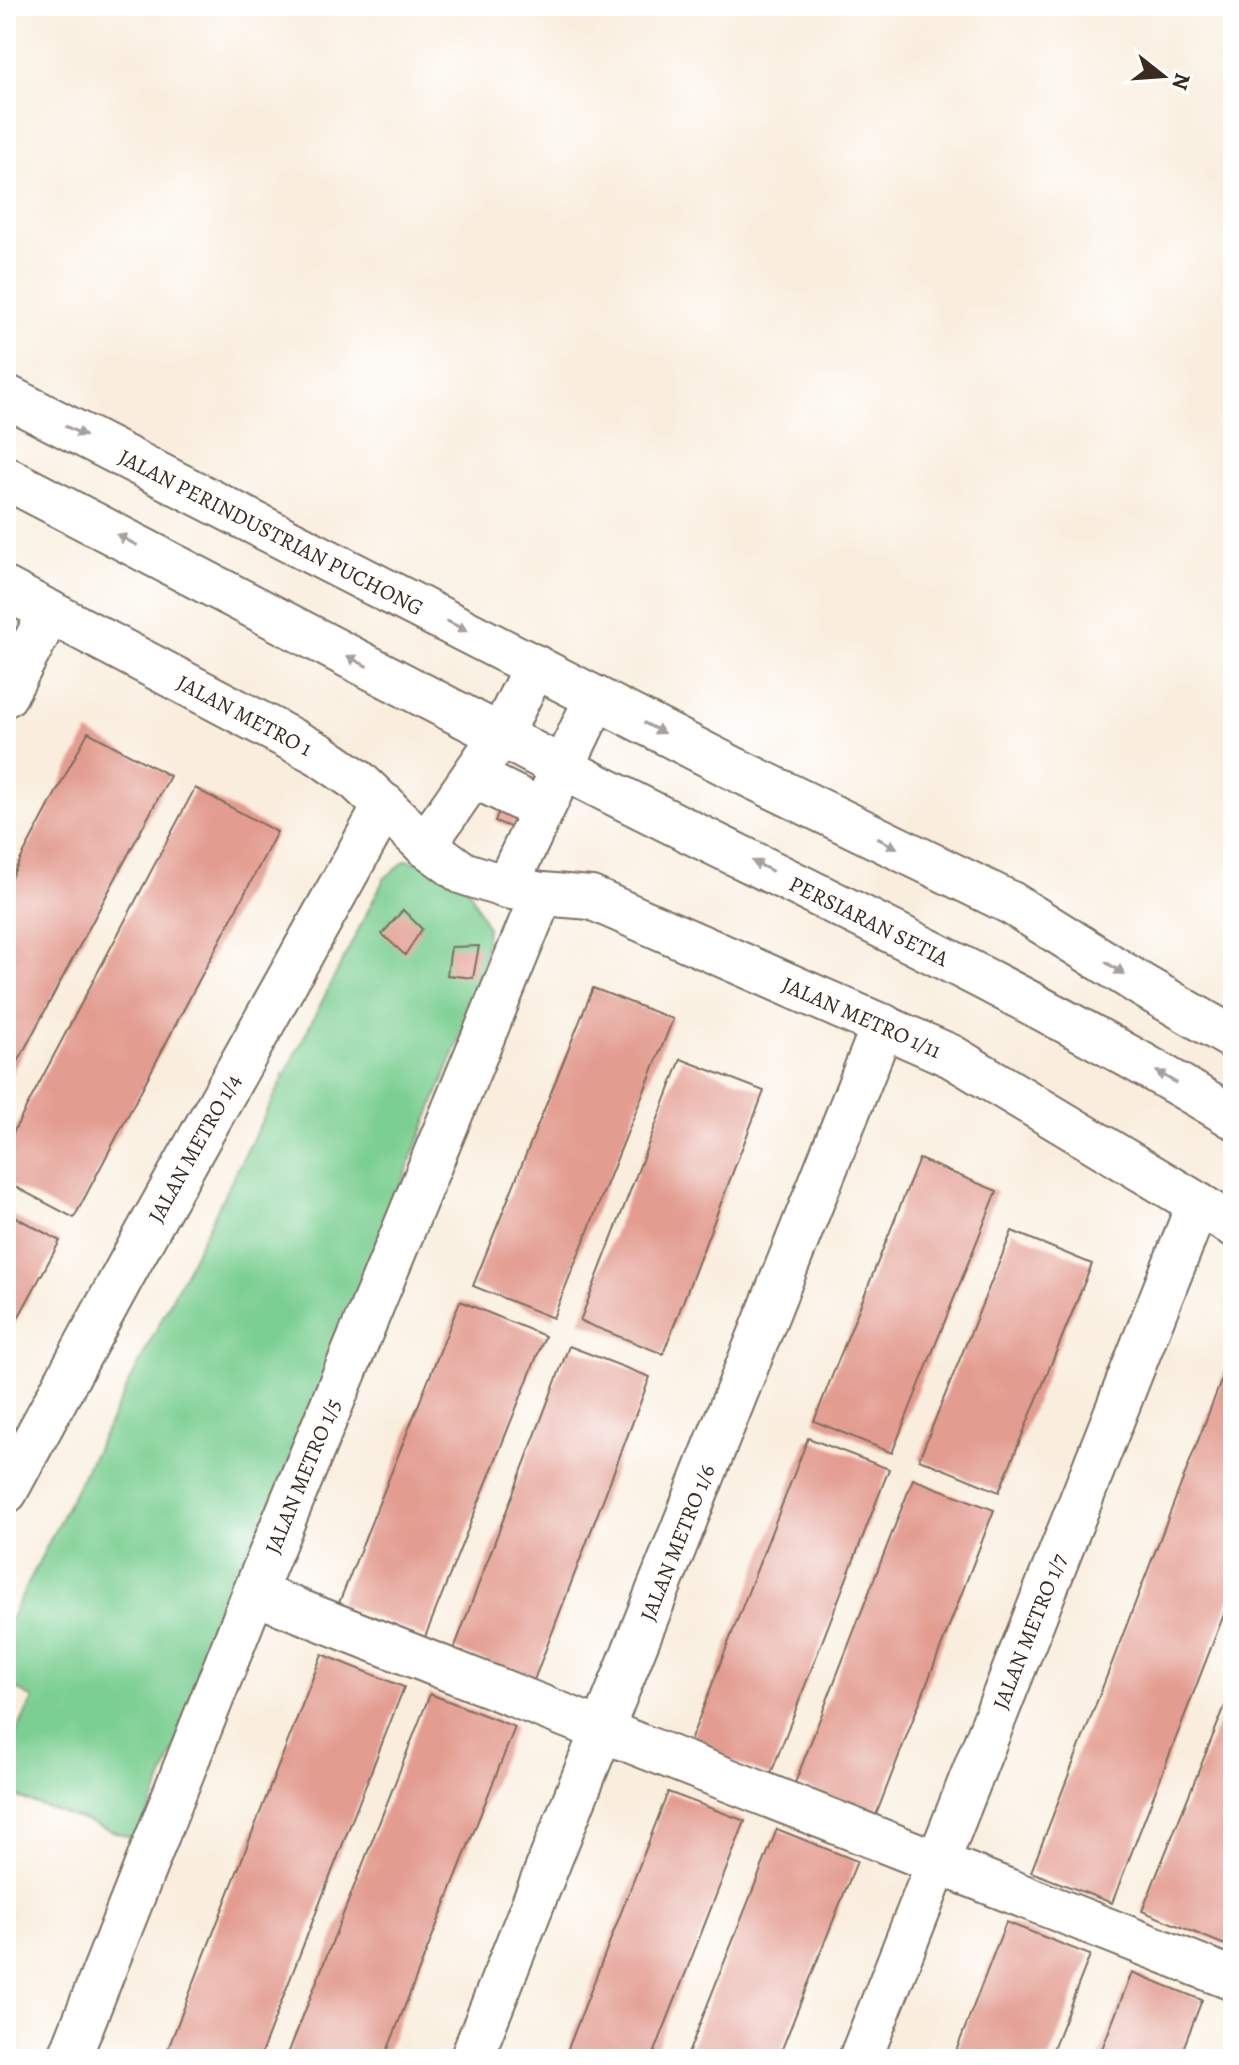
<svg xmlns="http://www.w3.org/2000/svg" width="1239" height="2065" viewBox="0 0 1239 2065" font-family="Alegreya,serif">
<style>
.green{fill:#7bcf92;stroke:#5b7c58;stroke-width:2}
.building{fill:#e39c90}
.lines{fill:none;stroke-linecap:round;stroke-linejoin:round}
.minor-casing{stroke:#7e6f61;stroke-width:46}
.minor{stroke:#fff;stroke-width:42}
.oneway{fill:#a79f9a}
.labels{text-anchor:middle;stroke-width:7;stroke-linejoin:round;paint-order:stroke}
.street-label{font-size:22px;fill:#3b2a1e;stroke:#fff}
</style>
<rect width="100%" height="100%" fill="#fff"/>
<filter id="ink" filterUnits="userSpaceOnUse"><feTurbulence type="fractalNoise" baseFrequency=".0125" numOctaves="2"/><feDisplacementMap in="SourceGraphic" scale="16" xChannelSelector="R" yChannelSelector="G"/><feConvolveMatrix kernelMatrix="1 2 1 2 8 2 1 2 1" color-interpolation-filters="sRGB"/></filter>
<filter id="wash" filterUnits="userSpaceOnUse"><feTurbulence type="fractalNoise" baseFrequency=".006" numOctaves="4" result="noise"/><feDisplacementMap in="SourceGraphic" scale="32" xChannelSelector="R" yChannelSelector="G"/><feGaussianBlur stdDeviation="1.8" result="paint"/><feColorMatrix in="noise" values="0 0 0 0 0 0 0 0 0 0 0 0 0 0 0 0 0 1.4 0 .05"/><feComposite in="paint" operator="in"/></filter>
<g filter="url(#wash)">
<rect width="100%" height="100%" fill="#f9eede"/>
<path class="green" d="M406,860L431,866L469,890L487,927L484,965L467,1021L138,1840L6,1793V1753L33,1699L6,1682V1627L384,879Z"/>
<g id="blocks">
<path class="building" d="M88,732L170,776L6,1084V887Z
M195,788L277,832L74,1218L6,1182V1146Z
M504,798L521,805L512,828L495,821Z
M403,910L422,929L405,955L382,934Z
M479,946L473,978L447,975L451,947Z
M593,988L673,1019L553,1318L473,1286Z
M681,1059L764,1091L663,1354L580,1321Z
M919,1159L997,1191L892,1453L814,1421Z
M6,1212L60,1241L6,1340Z
M1012,1231L1092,1264L999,1492L919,1459Z
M460,1301L545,1336L425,1637L339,1603Z
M569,1346L650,1377L534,1680L454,1649Z
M1228,1363L1233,1365V1591L1112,1903L1031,1872Z
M808,1438L889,1469L770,1776L689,1744Z
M913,1479L994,1510L876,1815L795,1783Z
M322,1654L404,1687L259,2059H164Z
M1233,1686V1924L1225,1945L1142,1911Z
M430,1694L515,1727L384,2059H286Z
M668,1792L745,1821L652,2059H564Z
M777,1829L857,1861L778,2059H686Z
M1006,1922L1090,1955L1049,2059H953Z
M1132,1972L1202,2000L1179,2059H1098Z"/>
</g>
</g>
<g filter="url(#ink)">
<use href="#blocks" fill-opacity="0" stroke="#7e6f61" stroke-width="2"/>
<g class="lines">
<g class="minor-casing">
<g id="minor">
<path id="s1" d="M6,396L733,768L1011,903L1143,986L1233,1038"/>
<path id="s2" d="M6,478C191,574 375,672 561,767C786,882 1017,986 1233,1117"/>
<path id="s3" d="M6,589L319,754L358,781L425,845L463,873L506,887L542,894L591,898L951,1056L1233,1225"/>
<path d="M6,695L50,612"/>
<path d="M473,776L542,810"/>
<path d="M425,845L501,735L535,666"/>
<path d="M506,887L596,698"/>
<path id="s4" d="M6,1492L131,1261L385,805"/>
<path d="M254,1593L1233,1979"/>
<path id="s5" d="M69,2059L254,1593L542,894"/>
<path id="s6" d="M471,2059L883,1025"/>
<path id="s7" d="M860,2059L1198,1204"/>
</g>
</g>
<use href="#minor" class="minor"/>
</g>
<defs><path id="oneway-solid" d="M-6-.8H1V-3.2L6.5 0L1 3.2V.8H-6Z" transform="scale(2)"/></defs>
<g class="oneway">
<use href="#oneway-solid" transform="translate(75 431) rotate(27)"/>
<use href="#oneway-solid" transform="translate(127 540) rotate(-152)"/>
<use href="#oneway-solid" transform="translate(457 626) rotate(27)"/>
<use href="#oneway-solid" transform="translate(357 661) rotate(-152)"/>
<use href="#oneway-solid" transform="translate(654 728) rotate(27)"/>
<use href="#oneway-solid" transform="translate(887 843) rotate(26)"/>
<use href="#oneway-solid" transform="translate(762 866) rotate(-153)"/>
<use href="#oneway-solid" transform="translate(1115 968) rotate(32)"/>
<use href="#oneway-solid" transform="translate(1166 1077) rotate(-149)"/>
</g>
</g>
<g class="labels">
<g class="street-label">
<text dy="8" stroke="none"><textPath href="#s1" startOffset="298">JALAN PERINDUSTRIAN PUCHONG</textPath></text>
<text dy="8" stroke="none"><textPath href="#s3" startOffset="270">JALAN METRO 1</textPath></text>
<text dy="8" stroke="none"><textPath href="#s2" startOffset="970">PERSIARAN SETIA</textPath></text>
<text dy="8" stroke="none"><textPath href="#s3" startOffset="968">JALAN METRO 1/11</textPath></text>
<text dy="8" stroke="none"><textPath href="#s4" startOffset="392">JALAN METRO 1/4</textPath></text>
<text dy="8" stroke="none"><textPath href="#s5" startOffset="628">JALAN METRO 1/5</textPath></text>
<text dy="8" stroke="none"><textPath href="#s6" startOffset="556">JALAN METRO 1/6</textPath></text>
<text dy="8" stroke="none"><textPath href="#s7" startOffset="460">JALAN METRO 1/7</textPath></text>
</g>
</g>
<rect width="1239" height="2065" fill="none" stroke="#fff" stroke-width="32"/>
<g transform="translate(1163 76) rotate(107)" stroke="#ffffff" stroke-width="6" paint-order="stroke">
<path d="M0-6L14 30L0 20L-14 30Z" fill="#3b2a1e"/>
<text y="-12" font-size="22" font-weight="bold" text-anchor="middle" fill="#3b2a1e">N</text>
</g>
</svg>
